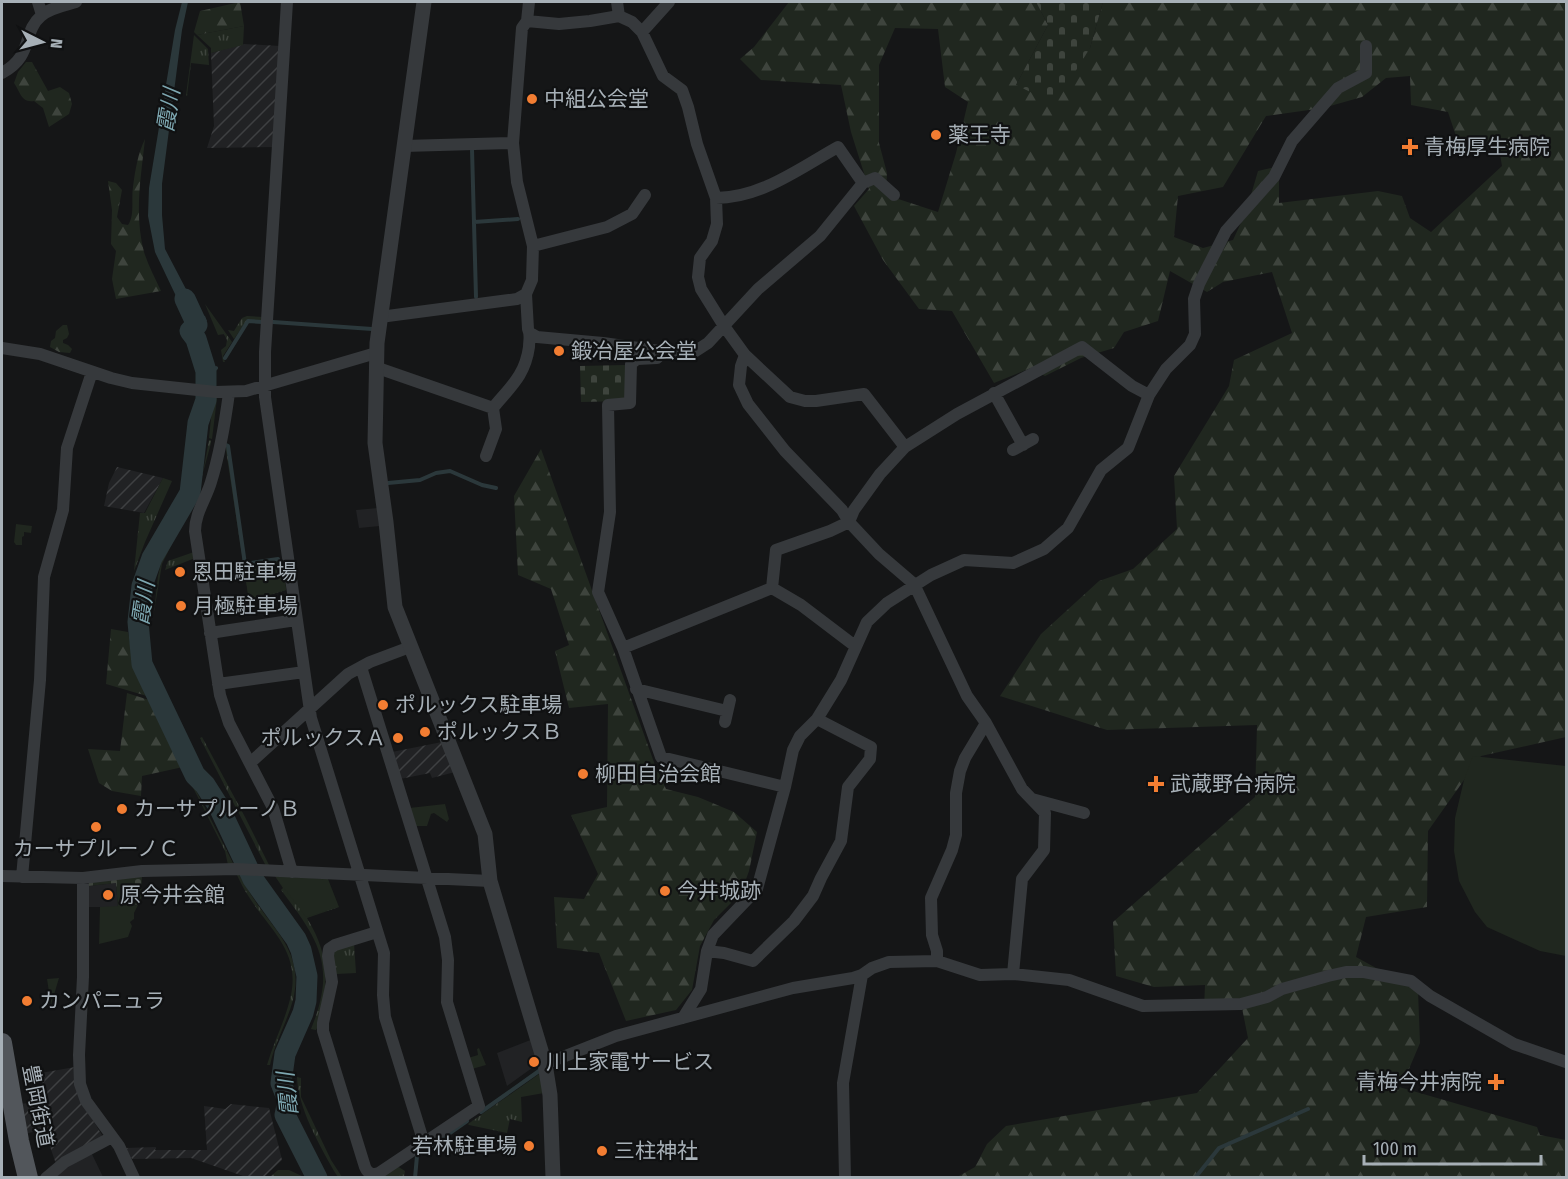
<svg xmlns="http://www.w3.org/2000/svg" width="1568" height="1179" viewBox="0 0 1568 1179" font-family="'Fira Sans Condensed','Noto Sans JP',sans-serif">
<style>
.built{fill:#212224}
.industrial{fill:url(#industrial-furrows)}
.grass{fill:url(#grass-tufts)}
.forest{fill:url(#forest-firs);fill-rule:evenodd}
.cemetery{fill:url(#cemetery-stones)}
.green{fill:#20271f}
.water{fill:#2b383b}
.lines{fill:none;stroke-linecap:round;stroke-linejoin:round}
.stream{stroke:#2b383b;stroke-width:4}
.river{stroke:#2b383b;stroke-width:21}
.minor{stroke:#36393c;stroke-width:12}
.tertiary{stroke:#36393c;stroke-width:15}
.primary{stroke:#52565b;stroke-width:20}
.poi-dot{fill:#f27d32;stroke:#101112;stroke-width:2}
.labels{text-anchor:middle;stroke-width:4.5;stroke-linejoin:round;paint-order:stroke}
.poi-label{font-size:21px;fill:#a7b0b7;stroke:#101112;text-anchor:start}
.street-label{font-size:21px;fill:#a7b0b7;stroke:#101112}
.water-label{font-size:22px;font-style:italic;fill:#7ea8b2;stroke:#101112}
</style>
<defs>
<pattern id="industrial-furrows" width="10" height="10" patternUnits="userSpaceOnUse" patternTransform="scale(1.5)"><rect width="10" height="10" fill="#212224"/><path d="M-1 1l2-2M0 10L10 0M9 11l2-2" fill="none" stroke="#3e4042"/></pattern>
<pattern id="grass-tufts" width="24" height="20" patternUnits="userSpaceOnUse" patternTransform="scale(1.5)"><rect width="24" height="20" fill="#20271f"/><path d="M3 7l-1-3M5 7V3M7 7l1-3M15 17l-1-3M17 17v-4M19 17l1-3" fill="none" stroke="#3e443d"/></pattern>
<pattern id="forest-firs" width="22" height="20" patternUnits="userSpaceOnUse" patternTransform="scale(1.5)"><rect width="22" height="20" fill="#20271f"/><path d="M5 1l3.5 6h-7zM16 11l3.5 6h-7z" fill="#3e443d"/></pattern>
<pattern id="cemetery-stones" width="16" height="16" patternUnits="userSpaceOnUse" patternTransform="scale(1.5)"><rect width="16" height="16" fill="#20271f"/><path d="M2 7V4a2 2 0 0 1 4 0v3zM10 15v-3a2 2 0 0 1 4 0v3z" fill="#3e443d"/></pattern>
</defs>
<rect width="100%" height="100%" fill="#151617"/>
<path class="built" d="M378,508L380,526L359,528L356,510Z
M116,883L118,907H87L88,886Z
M533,1039L539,1063L507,1086L497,1053Z
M91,1152L103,1177L52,1178Z"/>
<path class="industrial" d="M244,44L280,46L274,147L207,148L214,126L211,53Z
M117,467L163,478L144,513L104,506L109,483Z
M442,742L455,772L432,778L430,773L400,779L392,752Z
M75,1067L91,1117L102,1135L100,1140L56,1164L44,1129L25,1134L20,1104L45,1101L41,1073Z
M231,1104L269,1108L282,1160L264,1177H246L191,1158L132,1159L126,1148L156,1147L155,1150H207L204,1106L225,1109Z"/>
<path class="grass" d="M244,26L243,45L211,53V48L197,35Z
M194,35L208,49L209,65L191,63L187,96L186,95Z
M205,304L232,342L223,356L225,362H223L221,350L226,346L227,340L224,334L218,335Z
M247,316L263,317V321L247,320L234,339L228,330L234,331L242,318Z
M217,398L212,439L209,438L213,399Z
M209,440H211V443L198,491L162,564L154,612L158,576L161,563L195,494L203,472Z
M225,444H228L246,562L278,558L279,560H282L286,590L249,601Z
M163,478L172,481L145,542L134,571L140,513H145Z
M194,552L195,558L165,570L168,561Z
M149,700H150L234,865H228L225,851Z
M202,737L245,817L269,865L266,866L200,738Z
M236,873H238C245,885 252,897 260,908C282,938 303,959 293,1000C287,1022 275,1042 270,1065H267C274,1041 286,1019 291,995C300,951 270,930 249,897C244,890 240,881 236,873Z
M275,876L339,907L307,918C326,950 329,972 322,1008C321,1016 320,1024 316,1030L311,1029C337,966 319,940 281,890L283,888Z
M354,943L356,973L336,974L332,957L336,949Z
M542,1072L544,1093L521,1097L522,1122L510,1119L507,1133L469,1125L468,1124Z
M297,1077L301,1078V1097L331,1160L342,1177H338L334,1171C319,1144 298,1108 297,1077Z
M397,1166L405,1171L404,1177L381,1178Z"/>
<path class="forest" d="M240,2L244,26L197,35L194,32L200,11Z
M789,2H1036L1048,25L1016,85L1090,48L1103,2H1566V737L1481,756L1428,831L1427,907L1366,917L1356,957L1418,991L1420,1043L1406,1076L1395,1079L1399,1087L1537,1127L1540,1135L1566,1140V1177H957L975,1167L987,1144L1006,1126L1197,1093L1248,1038L1242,1008L1204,1009L1205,985L1154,987L1116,976L1113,922L1255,797L1257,725L1107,730L1000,696L1041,634L1099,581L1133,569L1177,529L1174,476L1229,386L1234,360L1292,333L1272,272L1223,282L1207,292L1170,271L1158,321L1124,332L1114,348L1081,358L1045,376L1031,368L994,383L952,311L919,309L883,260L854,206L869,189L851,132L841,85L761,80L740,59L754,47ZM895,28L938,29L945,87L968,102L956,153L938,212L886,195L887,173L879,143V65ZM1410,76L1411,105L1448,112L1457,139L1498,142L1502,166L1431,232L1410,218L1402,196L1378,191L1279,203V166L1258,171L1246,212L1233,240L1203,248L1174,237L1178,196L1223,187L1266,116L1323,108L1362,97L1386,78Z
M26,62H32L48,91L60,87L69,93L72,104L69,114L49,127L43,108L34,101C21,103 20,91 14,83L18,72Z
M145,139C141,177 134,214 144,252C148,265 155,278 161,291L116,299L112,279L116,251L111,244L112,210L108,181L116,183L122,190L117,217L122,224L128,225C135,215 131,199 133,187C135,171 138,153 145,139Z
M63,325H67L69,334L67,338L63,340V343L68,345L72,349L70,353L59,352L50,347L51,341L55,338L56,331Z
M541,449L655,765L666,789L698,797L734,812L757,832L749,871L741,893L714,920L700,946L692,990L676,1010L626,1021L599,953L557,948L554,897L584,899L598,874L571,815L607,807L608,704L569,708L555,651L569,645L551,589L518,575L514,496Z
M111,629L128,632L133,662L147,696L106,684Z
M127,693L149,700L183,767L142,776L141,796L112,791L99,783L88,749L120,751Z
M278,1170H289L304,1177H270Z"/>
<path class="cemetery" d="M1036,2H1103L1090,48L1055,104L1016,85L1048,25Z
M626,365L627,401L581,402L580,366Z
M142,875L141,904L118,907L116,883L88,886L90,879Z"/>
<path class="green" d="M16,524L32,526L31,533L24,532V536L22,537V545H16L14,542Z
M282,560L286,590L249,601L244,565Z
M1473,756L1566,766V956L1540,951L1487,927L1475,912L1459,881L1454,851L1455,818L1464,780Z
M445,804L449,819L447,822L434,813L431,814L427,826H415L409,808Z
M275,876L328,879L339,907L306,917Z
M138,905L134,913V919L130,922L132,926L128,937L99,944L100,907Z
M59,978L51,1005L47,979Z
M479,1048L486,1065L472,1069L468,1058L478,1055L477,1049Z"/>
<path class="water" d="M182,2H188L182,30L162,184V215L165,249L199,314L205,316L207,321L189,328L185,315L155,252L148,216L149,188L175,30Z"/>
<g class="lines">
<path class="stream" d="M472,149L476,297
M474,222L518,219
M273,322L372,329
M225,358L248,321L262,322
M206,378L216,368
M226,445L228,446L245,564L278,559
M388,483L420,480L436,473L450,471L482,485L496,488
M481,1112L539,1071
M415,1178L417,1156L467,1121
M1195,1178L1219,1148L1308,1109"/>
<path class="river" d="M185,299L197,325L190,331L196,339L206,371V400L198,423L190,493L152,558L142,586L138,622L142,664L195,775L205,785L219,807L253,879L296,939L301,950L307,976L306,1001L303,1013L285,1054L281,1083L288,1101L285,1115L317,1178"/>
<path class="minor" d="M38,2L42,15
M287,2L265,352V397L311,718L384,953L383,995L385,1017L424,1143
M617,2L619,16
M527,21L559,24L590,21L619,16L632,22L642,32L663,76L682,90L688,107L697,144L716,198L717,224L712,241L700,258L698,277L701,289L724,326L745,355L790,397L805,401H816L864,394L905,447
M642,32L669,2
M2,73C34,56 22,32 41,16C49,8 66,5 76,2
M404,146L513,143
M716,198C761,198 800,168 838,147L863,183
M533,246L607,227L632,214L645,195
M380,317L517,299L526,294
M530,333L537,337L603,343L681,354H691L708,343L758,289L820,236L863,183L875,178L894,195
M2,348L40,354L111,378L132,383L216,392L246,391L376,353
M663,351L657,358L637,359L631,364L630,403L608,405L610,512L598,592L623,648L661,757L785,787
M745,355L741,366L739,385L748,404L785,451L842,510L849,522L879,554L914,584L967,696L986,723L1022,789L1045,813L1044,850L1022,879L1013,974
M375,367L493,408
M229,393C225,423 220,453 211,482C206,499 195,513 195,531L220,695L229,723L273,808L292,872
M994,393L1023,445
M1013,450L1033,439
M486,456L496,429L493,408C510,387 525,376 529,347C529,340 531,335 528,329L526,294L532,280L533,246L517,182L513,143L522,28L527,21L529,2
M772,588L776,550L830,531L849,522L854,510L880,474L905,447L957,414L1082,347L1132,386L1149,395
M210,633L296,620
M623,648L772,588L801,605L855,646
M361,667L445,937L448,960L447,1002L479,1106L379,1173C373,1175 368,1174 365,1167L323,1031V1023L332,982L328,956L329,949L335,945L377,932
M218,684L304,672
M636,689L727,711
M725,722L730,700
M250,763L348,674L370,662L410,647
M1032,799L1084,813
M2,876L83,878L142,871L237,869L490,881
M22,877L40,680L44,577L63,510L67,448L92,372
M83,878V977L79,1055L80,1084L86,1101L119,1146L134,1178
M707,951L724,953L753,961L794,921L813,896L821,878L841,841L848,787L870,759L871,747L817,719
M937,961V951L932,935L931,898L952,850L956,835V793L960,771L965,758L986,723
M683,1018L701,989L707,951L713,935L757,889L785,787L793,750L800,736L817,719L841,680L867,622L887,603L931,575L964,560L1013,563L1044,549L1068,528L1101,470L1128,448L1149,395L1166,369L1190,345L1195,334L1194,299L1199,284L1226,231L1274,177L1292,141L1338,88L1366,73V46
M545,1064L616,1036L793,988L853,978L862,975L872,968L889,962L937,961L980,975L1013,974L1069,980L1143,1006L1241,1004L1267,997L1282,989L1328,976L1346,972H1364L1411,981L1430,996L1514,1044L1566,1062
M46,1178L65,1162L112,1137
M845,1178L843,1083L862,975"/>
<path class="tertiary" d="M424,2L377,343L375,443L386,522L395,607L485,834L490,881L545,1064L550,1095L553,1178"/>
<path class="primary" d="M2,1043L19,1141L28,1178"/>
</g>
<g class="poi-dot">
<circle cx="532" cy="99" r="6"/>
<circle cx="936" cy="135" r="6"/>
<path d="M1407 138h6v6h6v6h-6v6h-6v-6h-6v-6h6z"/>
<circle cx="559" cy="351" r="6"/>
<circle cx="180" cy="572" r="6"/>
<circle cx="181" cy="606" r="6"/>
<circle cx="383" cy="705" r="6"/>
<circle cx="425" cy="732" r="6"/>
<circle cx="398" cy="738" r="6"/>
<circle cx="583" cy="774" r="6"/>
<path d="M1153 775h6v6h6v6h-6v6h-6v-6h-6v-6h6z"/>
<circle cx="122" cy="809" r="6"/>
<circle cx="96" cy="827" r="6"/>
<circle cx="665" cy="891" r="6"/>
<circle cx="108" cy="895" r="6"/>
<circle cx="27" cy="1001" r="6"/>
<circle cx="534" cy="1062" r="6"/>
<path d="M1493 1073h6v6h6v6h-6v6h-6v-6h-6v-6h6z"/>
<circle cx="529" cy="1146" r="6"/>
<circle cx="602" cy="1151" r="6"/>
</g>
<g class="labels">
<g class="poi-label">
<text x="544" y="106">中組公会堂</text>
<text x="948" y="142">薬王寺</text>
<text x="1424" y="154">青梅厚生病院</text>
<text x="571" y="358">鍛冶屋公会堂</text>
<text x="192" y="579">恩田駐車場</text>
<text x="193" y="613">月極駐車場</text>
<text x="395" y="712">ポルックス駐車場</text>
<text x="437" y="739">ポルックスＢ</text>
<text x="386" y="745" text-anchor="end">ポルックスＡ</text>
<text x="595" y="781">柳田自治会館</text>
<text x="1170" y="791">武蔵野台病院</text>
<text x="134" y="816">カーサプルーノＢ</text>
<text x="96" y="856" text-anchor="middle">カーサプルーノＣ</text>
<text x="677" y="898">今井城跡</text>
<text x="120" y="902">原今井会館</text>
<text x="39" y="1008">カンパニュラ</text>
<text x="546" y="1069">川上家電サービス</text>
<text x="1482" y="1089" text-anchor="end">青梅今井病院</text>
<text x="517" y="1153" text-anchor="end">若林駐車場</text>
<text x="614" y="1158">三柱神社</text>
</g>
<g class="street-label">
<text transform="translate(38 1106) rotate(79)" y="7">豊岡街道</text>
</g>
<g class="water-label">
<text transform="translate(168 110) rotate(-81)" y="8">霞川</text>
<text transform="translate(143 603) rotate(-82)" y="8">霞川</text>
<text transform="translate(287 1094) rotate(-96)" y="8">霞川</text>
</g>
</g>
<rect width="1568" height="1179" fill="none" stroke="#a7b0b7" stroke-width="6"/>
<g transform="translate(42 42) rotate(96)" stroke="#101112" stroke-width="4.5" paint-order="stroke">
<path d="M0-4.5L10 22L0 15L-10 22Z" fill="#a7b0b7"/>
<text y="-9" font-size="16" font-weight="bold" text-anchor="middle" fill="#a7b0b7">N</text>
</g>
<path d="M1364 1155v9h177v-9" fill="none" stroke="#a7b0b7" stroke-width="3"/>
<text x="1373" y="1155" font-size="18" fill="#a7b0b7" stroke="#101112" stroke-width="4.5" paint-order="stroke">100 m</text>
</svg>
